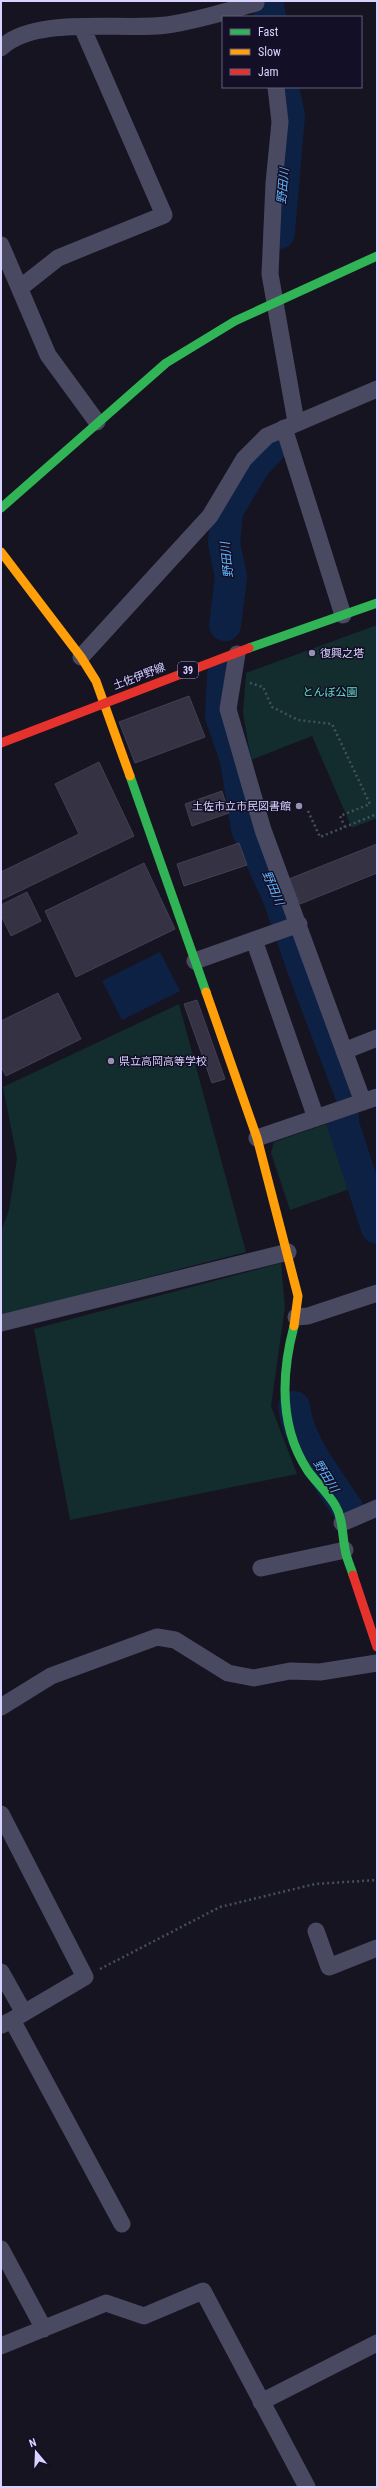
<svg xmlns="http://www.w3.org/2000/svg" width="378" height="2488" viewBox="0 0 378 2488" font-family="'Roboto Condensed','Noto Sans JP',sans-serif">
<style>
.green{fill:#132c2d}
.water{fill:#0d2144}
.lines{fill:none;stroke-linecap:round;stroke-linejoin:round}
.river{stroke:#0d2144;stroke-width:32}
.building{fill:#343243;stroke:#433f54}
.path{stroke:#44505f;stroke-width:2.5;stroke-dasharray:2 3;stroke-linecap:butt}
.street{stroke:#4a4962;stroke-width:17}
.fast{stroke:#30b455;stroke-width:9}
.slow{stroke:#ff9f0a;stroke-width:9}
.jam{stroke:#e5322d;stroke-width:9}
.poi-dot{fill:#9591b1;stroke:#130f26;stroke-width:1.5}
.labels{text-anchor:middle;stroke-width:3;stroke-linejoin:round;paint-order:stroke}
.shield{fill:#130f26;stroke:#9e99be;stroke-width:1}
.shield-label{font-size:10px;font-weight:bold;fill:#d9d4ff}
.poi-label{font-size:11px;fill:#d9d4ff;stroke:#130f26;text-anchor:start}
.street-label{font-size:11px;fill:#d9d4ff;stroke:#130f26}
.park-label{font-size:11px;fill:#5fe0c0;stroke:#130f26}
.water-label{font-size:12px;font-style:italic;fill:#62b6ff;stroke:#130f26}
</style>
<rect width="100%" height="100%" fill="#161421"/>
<path class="green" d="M377,625V818L352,828L312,736L251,760L243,713L246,673Z
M179,1004L246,1252L1,1315V1231L9,1210L17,1158L3,1087Z
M338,1120L358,1186L290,1210L271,1153L274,1142Z
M281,1263L285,1307L271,1406L297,1474L70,1520L34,1329Z"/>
<path class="water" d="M160,952L180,991L122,1020L102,981Z"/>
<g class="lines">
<path class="river" d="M267,1L270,17
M279,233L289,116L283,87
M225,625L231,577L224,543L227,511L254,466L278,440
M223,675L221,716L236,760L247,829L278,896L305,974L351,1095
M343,1118V1124L377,1228
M294,1407C299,1445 328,1478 348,1510"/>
</g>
<path class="building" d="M189,696L205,737L135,763L119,722Z
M99,762L134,836L1,900V872L79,834L55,784Z
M222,791L229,813L192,826L185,804Z
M239,843L247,865L184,886L177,864Z
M377,844V873L300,904L289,879Z
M144,863L175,929L76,977L45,911Z
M27,892L41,921L11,936L1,915V905Z
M58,993L81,1039L6,1076L1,1067V1021Z
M197,1000L225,1079L212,1083L184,1004Z"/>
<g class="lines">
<path class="path" d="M250,683L263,687L272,707L298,720L332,724L370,804L340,816L345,827
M308,811L320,837L377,814
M100,1969L220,1907L315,1884L377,1880"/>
<path class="street" d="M1,48C35,15 121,31 167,25C197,21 227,11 256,3
M276,87L280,122L274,183L270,274L296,422
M1,245L48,355L97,422
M20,288L58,258L164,215L82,27
M284,428L343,615
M237,654L228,709L263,830L363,1102
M81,657L210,516L244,459L267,436L377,389
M254,940L299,924
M195,961L254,940L316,1118
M344,1051L377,1038
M257,1138L377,1097
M296,1317L308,1316L377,1293
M1,1323L288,1252
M342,1523L377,1508
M261,1568L345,1550
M1,1707L51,1676L157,1637L175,1640L228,1673L254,1678L290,1671L320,1672L377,1663
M1,1814L85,1977L12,2020
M316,1931L329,1967L377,1948
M1,1972L24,2013
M2,2025L12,2020L122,2224
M1,2249L44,2329
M1,2346L106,2303L144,2316L203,2291L307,2487
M261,2402L377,2343"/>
<path class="fast" d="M1,508L166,363L235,321L377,256
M249,648L377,603
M130,776L206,992
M294,1326C281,1375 279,1427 308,1471C316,1482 327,1492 335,1505C343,1518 342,1534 345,1549C346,1558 351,1567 353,1575"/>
<path class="slow" d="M1,552L81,657L96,681L130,776
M206,992L257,1138L298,1296L294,1326"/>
<path class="jam" d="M1,743L249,648
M353,1575L377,1647"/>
</g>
<g class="poi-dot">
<circle cx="312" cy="653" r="4"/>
<circle cx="299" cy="806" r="4"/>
<circle cx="111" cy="1061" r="4"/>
</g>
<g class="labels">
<rect class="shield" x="178" y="662" width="20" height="16" rx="3"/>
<g class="shield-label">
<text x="188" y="674">39</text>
</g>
<g class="poi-label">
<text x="320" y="657">復興之塔</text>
<text x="291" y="810" text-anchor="end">土佐市立市民図書館</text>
<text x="119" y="1065">県立高岡高等学校</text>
</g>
<g class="street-label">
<text transform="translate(139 676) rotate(-21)" y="4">土佐伊野線</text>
</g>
<g class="park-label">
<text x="330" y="696">とんぼ公園</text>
</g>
<g class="water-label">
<text transform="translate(283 186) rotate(-85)" y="4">野田川</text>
<text transform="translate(227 560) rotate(-96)" y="4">野田川</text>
<text transform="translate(273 888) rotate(67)" y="4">野田川</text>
<text transform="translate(326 1476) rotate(58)" y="4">野田川</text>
</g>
</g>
<rect width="378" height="2488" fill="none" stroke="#d9d4ff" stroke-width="4"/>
<rect x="222" y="16" width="140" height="72" fill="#130f26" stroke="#625e7d"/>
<rect x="230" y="29" width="20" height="6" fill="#30b455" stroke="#625e7d"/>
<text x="258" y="36" font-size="12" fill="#d9d4ff">Fast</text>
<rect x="230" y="49" width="20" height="6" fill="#ff9f0a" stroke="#625e7d"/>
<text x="258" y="56" font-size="12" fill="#d9d4ff">Slow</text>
<rect x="230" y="69" width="20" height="6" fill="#e5322d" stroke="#625e7d"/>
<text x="258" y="76" font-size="12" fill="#d9d4ff">Jam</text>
<g transform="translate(36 2452) rotate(341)" stroke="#130f26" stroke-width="3" paint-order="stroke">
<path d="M0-3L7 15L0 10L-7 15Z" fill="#d9d4ff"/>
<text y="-6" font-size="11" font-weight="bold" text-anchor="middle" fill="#d9d4ff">N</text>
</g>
</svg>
